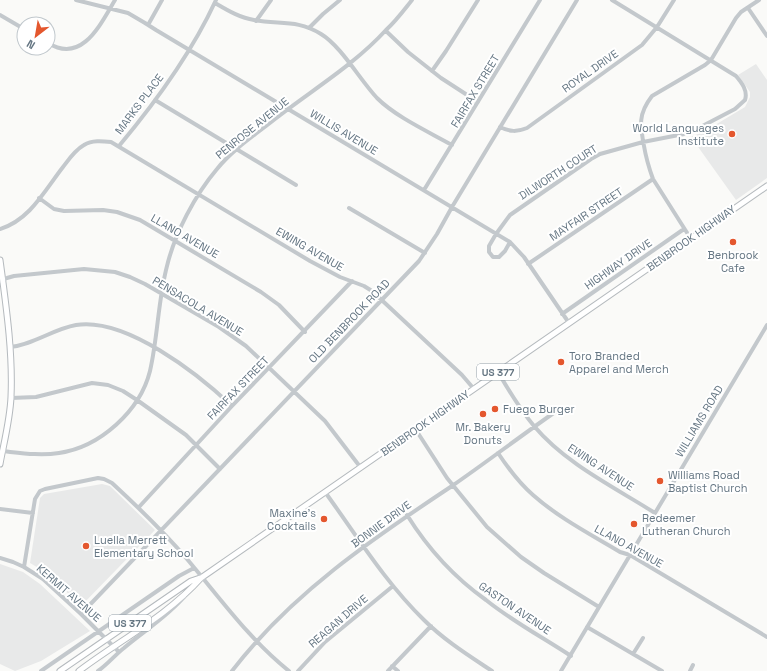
<svg xmlns="http://www.w3.org/2000/svg" width="767" height="671" viewBox="0 0 767 671" font-family="'Space Grotesk',sans-serif">
<style>
.built{fill:#e8e9e9}
.lines{fill:none;stroke-linecap:round;stroke-linejoin:round}
.major-casing{stroke:#b5babe;stroke-width:7}
.minor{stroke:#c3c8cc;stroke-width:4}
.major{stroke:#fff;stroke-width:5}
.poi-dot{fill:#e4572e;stroke:#fff;stroke-width:1.5}
.labels{text-anchor:middle;stroke-width:4;stroke-linejoin:round;paint-order:stroke}
.shield{fill:#fff;stroke:#939fa8;stroke-width:1}
.shield-label{font-size:10px;font-weight:bold;fill:#657683}
.street-label{font-size:11px;fill:#657683;stroke:#fff}
.poi-label{font-size:11px;fill:#657683;stroke:#fff;text-anchor:start}
</style>
<rect width="100%" height="100%" fill="#fafaf8"/>
<path class="built" d="M756,64L767,80V178L736,200L691,137L705,131L745,107L750,97V92L738,75Z
M102,484L110,486L155,530L81,606L47,573L30,563L40,498L44,494Z
M0,564L23,572L40,584L90,631L41,661L15,671L0,664Z"/>
<g class="lines">
<g class="major-casing">
<path id="major" d="M0,260C6,305 13,352 11,397C10,420 4,442 0,464
M60,671L191,581L200,578
M79,671C120,640 167,616 201,578L767,186"/>
</g>
<path class="minor" d="M76,0L128,13L145,23L156,30L510,242L524,257L569,323
M215,3C227,10 240,18 254,20C279,25 297,19 321,34C341,46 360,80 377,98C396,117 429,132 452,145
M748,8L767,36
M0,15L24,29
M256,21L271,0
M148,25L162,0
M309,28L323,14L340,0
M386,31L408,52L441,78L478,102
M48,43C82,64 100,25 115,0
M432,71L446,51L478,0
M155,100L296,185
M500,127C510,132 517,132 527,128L642,45L657,27L674,0
M119,146C155,103 193,50 216,0
M424,190L540,0
M39,198L54,209L64,211L103,210L117,212L140,220L261,292L279,305L305,332
M349,208L425,253
M0,229C30,220 45,190 63,167C69,159 75,150 84,145C92,140 102,141 111,142L310,261L340,277L364,286L372,291L462,375L474,389
M691,239L653,179C649,168 646,158 644,146C640,125 638,114 652,96L705,65L711,60L736,18L741,12L759,0
M510,242L505,251L499,257H493L489,252V246L496,234L510,215L591,159L600,154L643,142L689,133L735,109L745,100C748,91 742,83 736,76L612,0
M528,264L653,179
M0,281L7,278L14,276L84,269L115,272L130,277L145,284L219,327L246,346L325,421L361,468
M562,314L684,229
M10,347C33,345 53,329 76,325C126,317 198,374 232,406
M498,372C509,391 520,409 534,426C566,464 614,487 655,513
M11,398L36,397L92,383L108,385L123,391L137,400L186,435L220,469
M416,430L447,478L487,527L521,557L544,573L599,607
M2,451C21,453 40,456 59,453C100,447 140,411 150,371C158,336 158,300 167,266C175,233 195,195 217,169C233,149 255,135 275,119C312,90 354,65 386,30C396,21 404,10 412,0
M498,453C508,468 519,483 533,495C559,518 590,534 620,552L630,555L767,637
M325,492C357,536 385,582 424,620C444,640 468,655 492,671
M139,507L232,406L352,281
M0,509L33,513
M407,515C427,547 455,578 486,600C512,621 542,637 571,656
M0,558L13,562L24,567L43,579L81,614L119,652
M24,567L35,499L40,491L45,489L98,478L104,479L112,483C138,507 164,532 187,559C220,598 249,639 289,671
M81,614L419,261L437,234L452,207L577,0
M587,627L662,671
M633,654L643,638
M392,666L398,671
M41,671L179,576L194,568
M98,671C108,664 115,655 124,648C144,631 167,617 184,597
M232,671C291,594 372,539 452,486C488,461 522,435 558,410
M298,671L325,642L393,586
M388,671L431,626
M561,671L767,325
M690,671L693,665"/>
<use href="#major" class="major"/>
</g>
<g class="poi-dot">
<circle cx="732" cy="134" r="4"/>
<circle cx="733" cy="242" r="4"/>
<circle cx="561" cy="362" r="4"/>
<circle cx="495" cy="409" r="4"/>
<circle cx="483" cy="414" r="4"/>
<circle cx="660" cy="481" r="4"/>
<circle cx="324" cy="519" r="4"/>
<circle cx="634" cy="524" r="4"/>
<circle cx="86" cy="546" r="4"/>
</g>
<g class="labels">
<g class="shield">
<rect x="477" y="364" width="42" height="16" rx="3"/>
<rect x="109" y="615" width="42" height="16" rx="3"/>
</g>
<g class="shield-label">
<text x="498" y="376">US 377</text>
<text x="130" y="627">US 377</text>
</g>
<g class="street-label">
<text transform="translate(590 71) rotate(-35)" y="4">ROYAL DRIVE</text>
<text transform="translate(475 91) rotate(-59)" y="4">FAIRFAX STREET</text>
<text transform="translate(139 104) rotate(-53)" y="4">MARKS PLACE</text>
<text transform="translate(252 128) rotate(-39)" y="4">PENROSE AVENUE</text>
<text transform="translate(344 132) rotate(31)" y="4">WILLIS AVENUE</text>
<text transform="translate(558 172) rotate(-33)" y="4">DILWORTH COURT</text>
<text transform="translate(586 214) rotate(-34)" y="4">MAYFAIR STREET</text>
<text transform="translate(185 236) rotate(30)" y="4">LLANO AVENUE</text>
<text transform="translate(691 238) rotate(-35)" y="4">BENBROOK HIGHWAY</text>
<text transform="translate(310 249) rotate(30)" y="4">EWING AVENUE</text>
<text transform="translate(618 264) rotate(-35)" y="4">HIGHWAY DRIVE</text>
<text transform="translate(198 306) rotate(31)" y="4">PENSACOLA AVENUE</text>
<text transform="translate(349 321) rotate(-46)" y="4">OLD BENBROOK ROAD</text>
<text transform="translate(238 388) rotate(-46)" y="4">FAIRFAX STREET</text>
<text transform="translate(699 421) rotate(-59)" y="4">WILLIAMS ROAD</text>
<text transform="translate(425 423) rotate(-35)" y="4">BENBROOK HIGHWAY</text>
<text transform="translate(601 467) rotate(33)" y="4">EWING AVENUE</text>
<text transform="translate(381 524) rotate(-36)" y="4">BONNIE DRIVE</text>
<text transform="translate(629 546) rotate(29)" y="4">LLANO AVENUE</text>
<text transform="translate(69 593) rotate(41)" y="4">KERMIT AVENUE</text>
<text transform="translate(515 608) rotate(34)" y="4">GASTON AVENUE</text>
<text transform="translate(338 621) rotate(-41)" y="4">REAGAN DRIVE</text>
</g>
<g class="poi-label">
<text x="724" y="132" text-anchor="end">World Languages<tspan x="724" dy="13">Institute</tspan></text>
<text x="733" y="259" text-anchor="middle">Benbrook<tspan x="733" dy="13">Cafe</tspan></text>
<text x="569" y="360">Toro Branded<tspan x="569" dy="13">Apparel and Merch</tspan></text>
<text x="503" y="413">Fuego Burger</text>
<text x="483" y="431" text-anchor="middle">Mr. Bakery<tspan x="483" dy="13">Donuts</tspan></text>
<text x="668" y="479">Williams Road<tspan x="668" dy="13">Baptist Church</tspan></text>
<text x="316" y="517" text-anchor="end">Maxine's<tspan x="316" dy="13">Cocktails</tspan></text>
<text x="642" y="522">Redeemer<tspan x="642" dy="13">Lutheran Church</tspan></text>
<text x="94" y="544">Luella Merrett<tspan x="94" dy="13">Elementary School</tspan></text>
</g>
</g>
<g transform="translate(36 36) rotate(211)"><circle r="19" fill="#ffffff" stroke="#c1c8cd"/>
<path d="M0-3L7 15L0 10L-7 15Z" fill="#e4572e"/>
<text y="-6" font-size="11" font-weight="bold" text-anchor="middle" fill="#657683">N</text>
</g>
</svg>
